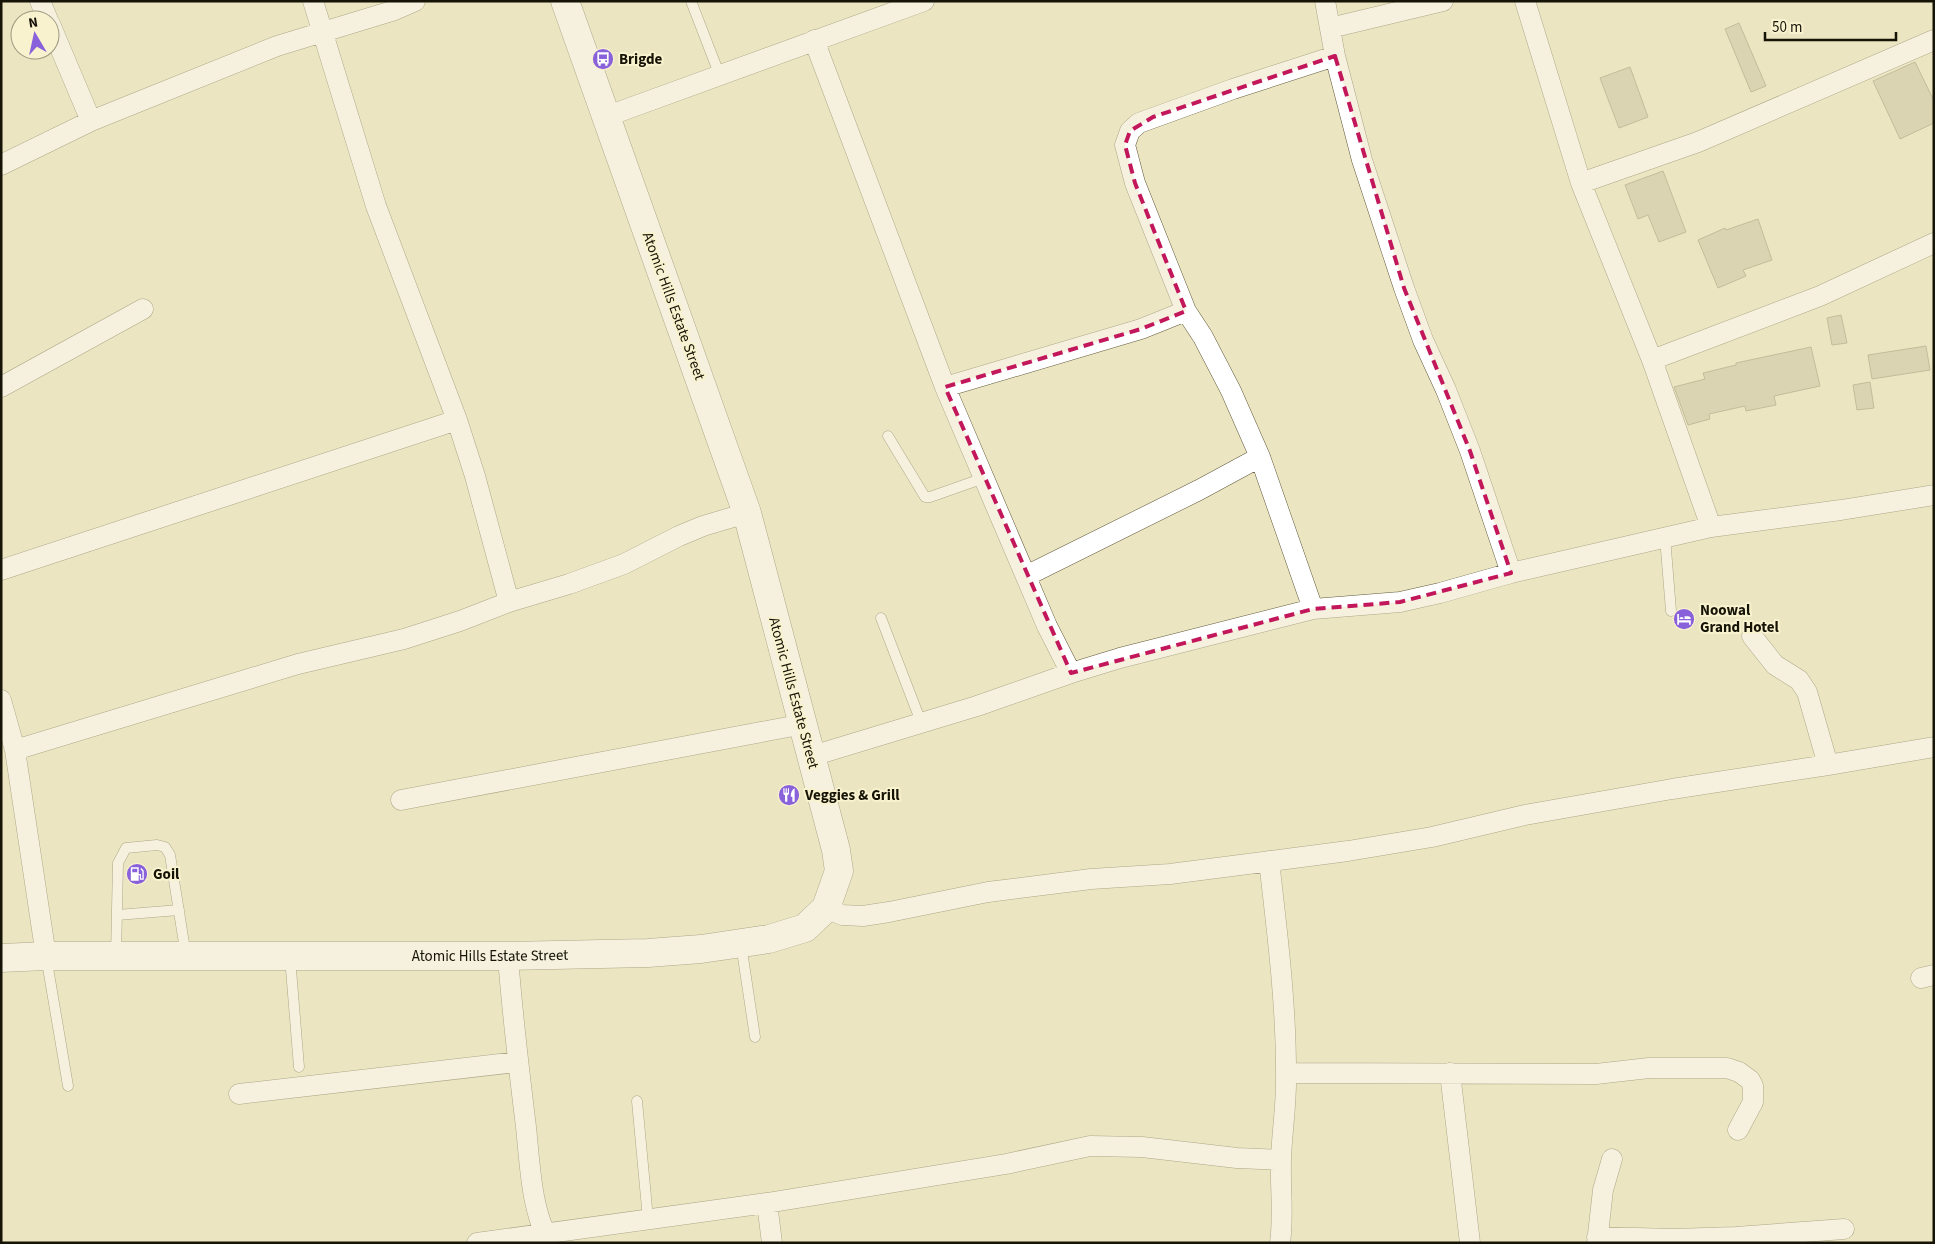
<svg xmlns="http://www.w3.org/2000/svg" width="1935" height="1244" viewBox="0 0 1935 1244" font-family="'Source Sans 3',sans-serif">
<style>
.building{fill:#c6bf9d;stroke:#918a6a}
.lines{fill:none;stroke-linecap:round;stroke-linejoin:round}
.lane-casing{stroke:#625b3d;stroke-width:11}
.street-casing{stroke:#625b3d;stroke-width:21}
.secondary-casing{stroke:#625b3d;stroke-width:29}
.lane{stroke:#fff;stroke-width:10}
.street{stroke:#fff;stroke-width:20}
.secondary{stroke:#fff;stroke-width:28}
.marked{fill:none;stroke:#c2185b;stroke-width:4;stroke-dasharray:10 6;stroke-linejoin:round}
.labels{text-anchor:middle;stroke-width:4;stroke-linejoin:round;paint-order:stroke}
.poi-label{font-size:15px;font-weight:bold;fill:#161307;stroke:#f9f2cf;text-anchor:start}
.street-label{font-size:15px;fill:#161307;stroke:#f9f2cf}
</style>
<rect width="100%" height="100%" fill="#ece5c2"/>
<path class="building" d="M1739,23L1766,86L1751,92L1725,29Z
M1915,62L1934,101V123L1900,139L1873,81Z
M1630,67L1648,117L1619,128L1600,78Z
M1663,171L1686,232L1659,242L1648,215L1638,219L1625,185Z
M1758,219L1772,260L1743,270L1746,276L1718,288L1698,240L1725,228L1726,230Z
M1841,315L1847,343L1832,345L1827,318Z
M1926,346L1930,370L1872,379L1868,355Z
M1811,347L1820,386L1774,396L1776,405L1746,411L1745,406L1709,414L1710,419L1688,425L1674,387L1705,379L1703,373L1736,365V363Z
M1870,382L1874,408L1857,410L1853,385Z"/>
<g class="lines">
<g class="lane-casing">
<path id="lane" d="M691,1L720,76
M888,436L925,497H930L984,478
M1665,537L1671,611
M881,618L921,722
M117,915L179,910
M741,944L755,1037
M46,956L68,1086
M116,956L118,863L126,848L157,845L165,847L170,855L186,956
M290,957L299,1067
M637,1101L648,1219"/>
</g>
<g class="street-casing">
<path id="street" d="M40,1L48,20
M313,1L376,206L457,420L475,476L509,602
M1325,1L1335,56L1362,160L1404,288L1423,340L1446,390L1470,451L1511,573
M1525,1L1581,183L1652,360L1711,527
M50,24L91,121
M1330,28L1443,1
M814,40L945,387L1047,626L1071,673
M605,117L924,1
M1,165L91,121L277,46L392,11L415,1
M1581,183L1698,142L1934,40
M1652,360L1820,296L1934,243
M1,387L143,309
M945,387L1141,329L1186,311
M1,570L457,420
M1026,576L1199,490L1260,457
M1313,609L1260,457L1231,391L1203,337L1186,311L1135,183L1125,145L1130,131L1139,123L1233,89L1335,56
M1752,636L1775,665L1799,680L1807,692L1828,765
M1,700L15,750L46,956
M15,750L298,664L404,639L460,621L509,602L569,584L624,564L679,536L703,526L747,513
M812,756L977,706L1071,673L1120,658L1313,609L1400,602L1440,593L1511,573L1711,527L1841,510L1934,495
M401,800L804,724
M1269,861C1277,931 1286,1001 1286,1072C1287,1102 1282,1130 1281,1159C1280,1187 1284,1215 1280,1243
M826,908L842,915L863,916L889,912L988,892L1091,879L1170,874L1348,851L1432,837L1525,815L1672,789L1828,765L1934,747
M508,956C512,1013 519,1070 526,1127C530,1164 531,1211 550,1243
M1921,978L1934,975
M1287,1073L1596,1074L1649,1068H1727L1739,1072L1750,1080L1753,1086V1102L1738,1130
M1450,1073L1470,1243
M239,1094L517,1062
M767,1203L772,1243
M1597,1237L1674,1239L1736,1237L1844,1229
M477,1243L767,1203L1006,1164L1090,1146L1142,1147L1237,1158L1281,1160
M1597,1243L1603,1190L1612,1159"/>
</g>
<g class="secondary-casing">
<g id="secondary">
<path id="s1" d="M1,958L46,956H508L648,953L701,949L769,939L805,928L826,908L839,871L836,850L747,513L565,1"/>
</g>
</g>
<use href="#lane" class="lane"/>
<use href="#street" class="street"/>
<use href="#secondary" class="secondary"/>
</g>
<path d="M0 0H1935V1244H0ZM1335,56L1404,288L1470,451L1511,573L1400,602L1313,609L1071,673L945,387L1141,329L1186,311L1135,183L1125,145L1130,131L1153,117Z" fill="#ece5c2" fill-opacity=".55" fill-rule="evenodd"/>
<path class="marked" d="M1335,56L1404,288L1470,451L1511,573L1400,602L1313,609L1071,673L945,387L1141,329L1186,311L1135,183L1125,145L1130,131L1153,117Z"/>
<defs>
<g id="bus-disc" transform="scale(1.125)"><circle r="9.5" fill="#8961db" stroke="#f9f2cf"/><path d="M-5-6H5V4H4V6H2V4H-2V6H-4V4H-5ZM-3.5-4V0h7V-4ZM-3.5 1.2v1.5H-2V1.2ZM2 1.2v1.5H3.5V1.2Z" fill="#fff"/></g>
<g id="hotel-disc" transform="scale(1.125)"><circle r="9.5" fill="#8961db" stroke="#f9f2cf"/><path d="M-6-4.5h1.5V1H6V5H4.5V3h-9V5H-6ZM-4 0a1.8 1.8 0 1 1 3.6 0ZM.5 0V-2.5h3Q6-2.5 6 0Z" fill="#fff"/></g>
<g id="restaurant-disc" transform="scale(1.125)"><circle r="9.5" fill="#8961db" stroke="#f9f2cf"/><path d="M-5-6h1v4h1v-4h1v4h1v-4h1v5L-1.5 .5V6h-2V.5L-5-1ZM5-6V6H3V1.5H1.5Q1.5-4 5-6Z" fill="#fff"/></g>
<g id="fuel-disc" transform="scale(1.125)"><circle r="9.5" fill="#8961db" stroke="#f9f2cf"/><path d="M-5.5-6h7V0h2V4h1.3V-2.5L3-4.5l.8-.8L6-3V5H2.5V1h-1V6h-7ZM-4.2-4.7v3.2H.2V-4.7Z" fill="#fff"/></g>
</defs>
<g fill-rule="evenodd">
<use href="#bus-disc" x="603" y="59"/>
<use href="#hotel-disc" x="1684" y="619"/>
<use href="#restaurant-disc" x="789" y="795"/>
<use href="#fuel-disc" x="137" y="874"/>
</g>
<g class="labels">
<g class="poi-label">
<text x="619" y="64">Brigde</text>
<text x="1700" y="615">Noowal<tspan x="1700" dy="17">Grand Hotel</tspan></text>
<text x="805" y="800">Veggies &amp; Grill</text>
<text x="153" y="879">Goil</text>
</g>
<g class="street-label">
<text transform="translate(674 306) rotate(70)" y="5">Atomic Hills Estate Street</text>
<text transform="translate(794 693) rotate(75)" y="5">Atomic Hills Estate Street</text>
<text dy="5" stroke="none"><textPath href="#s1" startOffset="489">Atomic Hills Estate Street</textPath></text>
</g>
</g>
<rect width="1935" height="1244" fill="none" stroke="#161307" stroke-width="5"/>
<g transform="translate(35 35) rotate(351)"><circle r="24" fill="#f9f2cf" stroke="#9e997f"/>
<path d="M0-4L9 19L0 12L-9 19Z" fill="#8961db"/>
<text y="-8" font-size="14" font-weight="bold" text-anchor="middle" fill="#161307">N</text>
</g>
<path d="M1765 32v8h131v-8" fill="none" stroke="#161307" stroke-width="2.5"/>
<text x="1772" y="32" font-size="15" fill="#161307" stroke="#f9f2cf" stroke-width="4" paint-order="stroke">50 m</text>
</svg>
